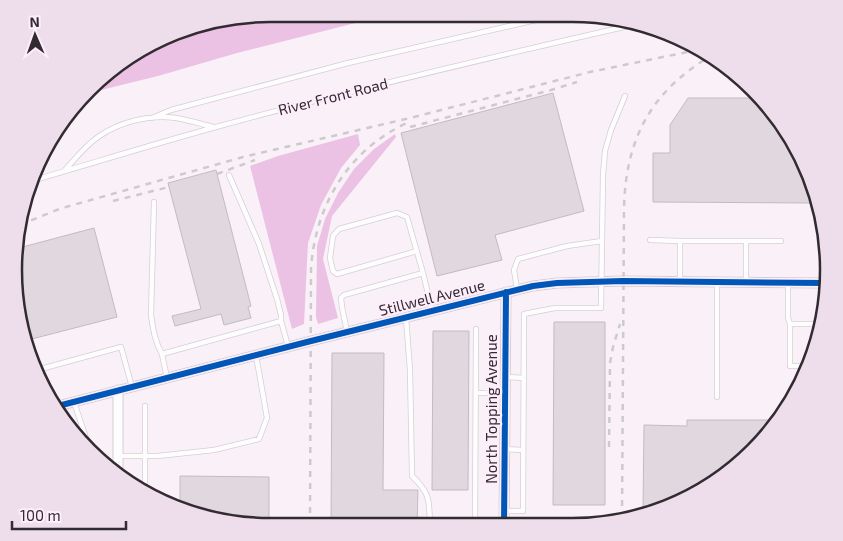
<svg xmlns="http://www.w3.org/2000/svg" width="843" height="541" viewBox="0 0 843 541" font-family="'Exo 2',sans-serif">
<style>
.forest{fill:#ebc1e4}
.building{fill:#e0d8de;stroke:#c2bbc0}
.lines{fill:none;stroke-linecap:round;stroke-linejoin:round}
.service-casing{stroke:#d6ced4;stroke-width:6}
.minor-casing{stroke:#d6ced4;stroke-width:11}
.service{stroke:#fefdfe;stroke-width:4.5}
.minor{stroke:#fefdfe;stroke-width:9}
.rail{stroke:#cdcacc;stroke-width:2.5;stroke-dasharray:6 6;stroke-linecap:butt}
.cycleway-casing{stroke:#feedfa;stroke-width:9}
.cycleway{stroke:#0057b8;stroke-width:6}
.labels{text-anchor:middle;stroke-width:4.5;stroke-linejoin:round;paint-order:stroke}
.street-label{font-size:15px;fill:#332b32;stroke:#feedfa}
.rim{fill:none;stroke:#332b32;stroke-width:2.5}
</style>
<rect width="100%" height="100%" fill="#faf1f8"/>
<path class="forest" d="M271,14L387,15L237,53L158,76L89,93L128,57L188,27Z
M358,134L360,145L341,168L321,205L308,243L304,324L292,329L250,166L278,156Z
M395,134L396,137L332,216L323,259L338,318L318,324L316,317L317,246L325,219L338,193L354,169L374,149Z"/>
<path class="building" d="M553,93L584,211L495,235L502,260L437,276L401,133Z
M688,98H757L803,157L810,183V203L653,202V153H670V125Z
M216,170L251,306L248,307L251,318L224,325L221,314L175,326L172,316L201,309L168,183Z
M94,228L117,317L24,341L23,337L14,254L15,249Z
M554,322H605V505H553Z
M433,331H469L468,490H432Z
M332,353H384L383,490H418L417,526H331Z
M687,420H777L766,440L686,501L643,512L644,425L687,426Z
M180,476L269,477V525H237L180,510Z"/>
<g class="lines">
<g class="service-casing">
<path id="service" d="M152,118L171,110L348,63L553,16
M65,170C75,159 85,146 98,137C119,122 150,114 176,118C188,120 201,124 214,127
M229,175L259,244L277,299L281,315V321
M31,181C93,163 154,144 216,127C355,89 496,56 637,24
M154,202L151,315C153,329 155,342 162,354
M650,240L680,241
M746,241H781
M417,251L337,274L333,271L330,258L333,236L339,229L397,213L407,217L423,273
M680,282V241H746V282
M788,282V318L790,324H820
M517,289L514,270L518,259L567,246L602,241
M406,318L410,370L412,476C431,494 429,501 430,526
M790,324V366H808
M347,332L342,307L341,298L344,295L423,273L432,310
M37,370L121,347L132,387
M506,377L524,378
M167,378L162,354L281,321L288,346
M476,393H505
M717,397V282
M74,402L90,450
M505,449L523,450
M118,456H157L214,450L259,439L267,418L259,372L256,356
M145,491V406
M504,511H523L524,314L555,308H601L603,175L605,151L611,130L625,96
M475,526L476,329"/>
</g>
<g class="minor-casing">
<path id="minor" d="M54,407L311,341L533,286L557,283L623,281L825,283
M118,474V390
M504,526L506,292"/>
</g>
<use href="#service" class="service"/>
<use href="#minor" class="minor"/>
<path class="rail" d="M410,127L551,90L577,82
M217,174L255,160
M113,201L169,187
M20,225L59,209L243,157L410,118L590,72L697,50
M609,447L610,363L613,347L620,324
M622,518L624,210C625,142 649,93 709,57
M310,525L311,269C315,206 348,150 407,123"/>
<g class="cycleway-casing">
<path id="cycleway" d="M54,407L311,341L533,286L557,283L623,281L825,283
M504,526L506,292"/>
</g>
<use href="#cycleway" class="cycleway"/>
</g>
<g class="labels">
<g class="street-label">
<text transform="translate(333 97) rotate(-14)" y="5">River Front Road</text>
<text transform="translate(432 298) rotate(-14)" y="5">Stillwell Avenue</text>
<text transform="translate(492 409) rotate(-90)" y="5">North Topping Avenue</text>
</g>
</g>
<path d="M0 0H843V541H0ZM270 22H572A248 248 0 0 1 820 270V270A248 248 0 0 1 572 518H270A248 248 0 0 1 22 270V270A248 248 0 0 1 270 22Z" fill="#eeddea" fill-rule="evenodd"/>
<path class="rim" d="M270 22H572A248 248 0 0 1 820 270V270A248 248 0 0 1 572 518H270A248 248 0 0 1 22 270V270A248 248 0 0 1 270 22Z"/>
<g transform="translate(35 35) rotate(358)" stroke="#feedfa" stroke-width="4" paint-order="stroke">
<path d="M0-4L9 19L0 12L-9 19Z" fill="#332b32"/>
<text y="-8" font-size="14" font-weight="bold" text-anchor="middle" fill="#332b32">N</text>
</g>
<path d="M12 521v8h114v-8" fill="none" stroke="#332b32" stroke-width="2.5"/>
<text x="20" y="521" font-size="15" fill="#332b32" stroke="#feedfa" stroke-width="4" paint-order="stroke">100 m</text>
</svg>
